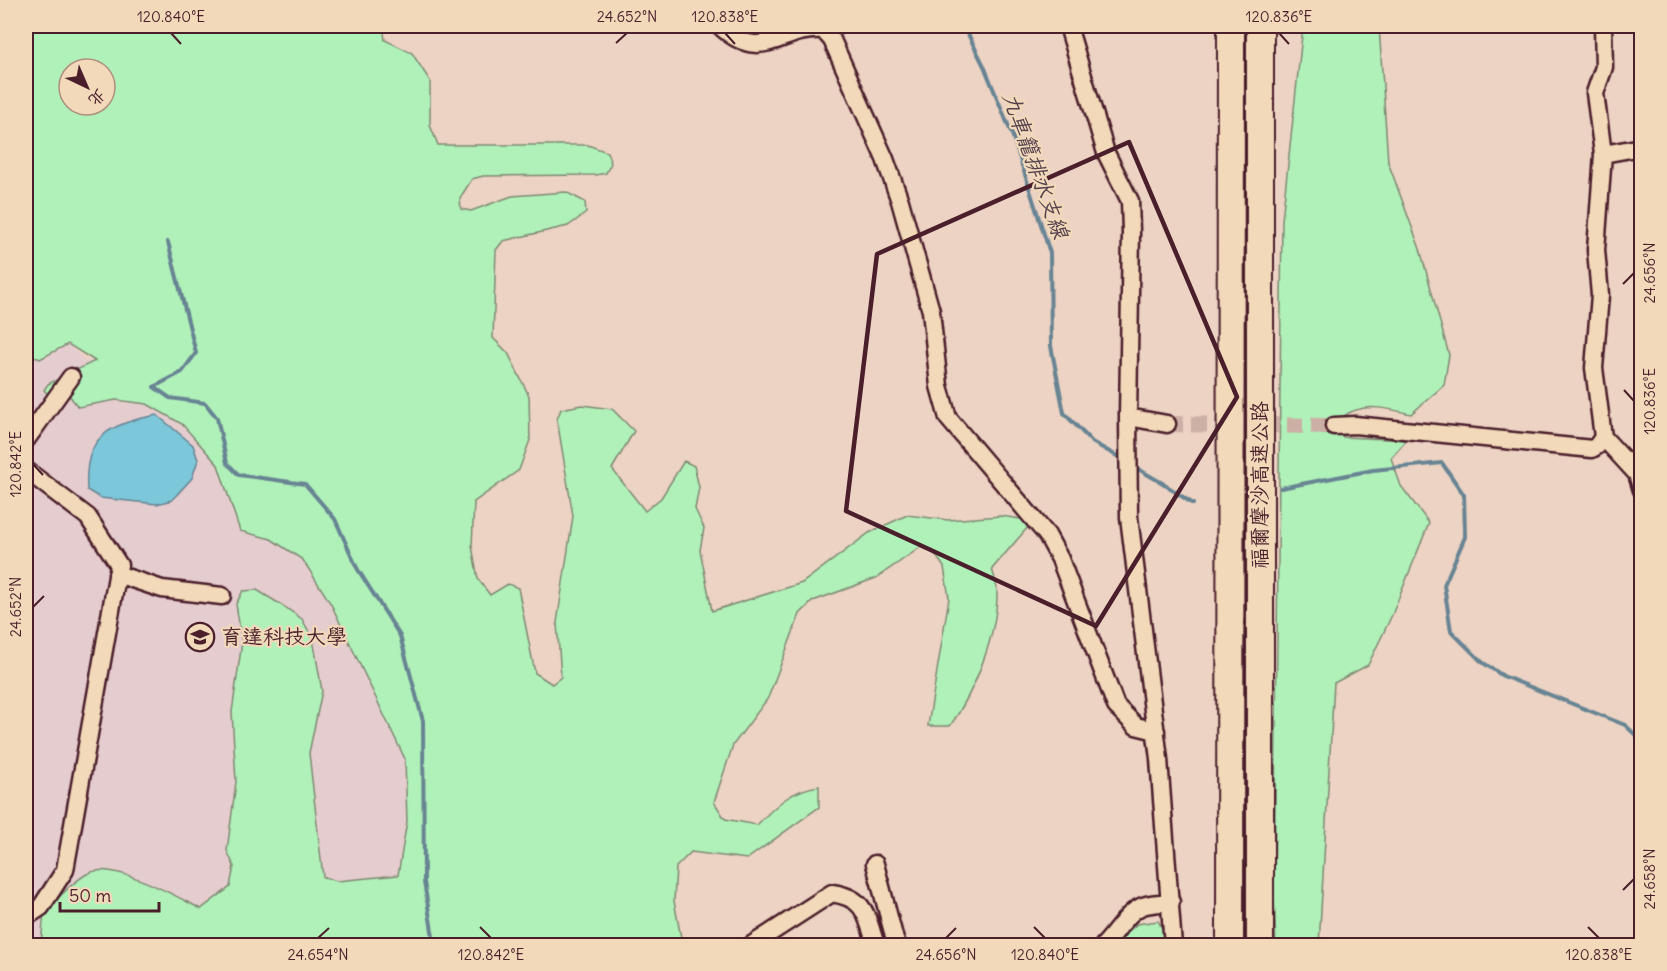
<svg xmlns="http://www.w3.org/2000/svg" width="1667" height="971" viewBox="0 0 1667 971" font-family="Delius,'LXGW WenKai TC',sans-serif">
<style>
.built{fill:#e5ccce}
.green{fill:#b0f1b9;stroke:#7d8872;stroke-width:1.5;fill-rule:evenodd}
.water{fill:#7bc7d9;stroke:#678493;stroke-width:1.5}
.lines{fill:none;stroke-linecap:round;stroke-linejoin:round}
.stream{stroke:#678493;stroke-width:4}
.minor-tunnel{stroke:#ccafa5;stroke-width:16;stroke-dasharray:16 8;stroke-linecap:butt}
.minor-casing{stroke:#4a1f2b;stroke-width:21}
.highway-casing{stroke:#4a1f2b;stroke-width:30}
.path{stroke:#4a1f2b;stroke-width:2;stroke-dasharray:4.5 4.5;stroke-linecap:butt}
.minor{stroke:#f1d9b9;stroke-width:16}
.highway{stroke:#f1d9b9;stroke-width:26}
.marked{fill:none;stroke:#4a1f2b;stroke-width:4.5;stroke-linejoin:round}
.ticks{fill:none;stroke:#4a1f2b;stroke-width:2}
.labels{text-anchor:middle;stroke-width:4.5;stroke-linejoin:round;paint-order:stroke}
.street-label{font-size:21px;fill:#4a1f2b;stroke:#f1d9b9}
.poi-label{font-size:21px;fill:#4a1f2b;stroke:#f1d9b9;text-anchor:start}
.water-label{font-size:22px;font-style:italic;fill:#54414e;stroke:#f1d9b9}
.neatline{fill:none;stroke:#4a1f2b;stroke-width:2}
.ticks-label{font-size:15px;text-anchor:middle;fill:#4a1f2b}
</style>
<rect width="100%" height="100%" fill="#ecd3c3"/>
<filter id="ink" filterUnits="userSpaceOnUse"><feTurbulence type="fractalNoise" baseFrequency=".0167" numOctaves="2"/><feDisplacementMap in="SourceGraphic" scale="12" xChannelSelector="R" yChannelSelector="G"/><feConvolveMatrix kernelMatrix="1 2 1 2 8 2 1 2 1" color-interpolation-filters="sRGB"/></filter>
<g filter="url(#ink)">
<path class="built" d="M26,302L85,361L135,356L197,415L220,470L297,496L418,739L405,873L211,907L76,945H26Z"/>
<path class="green" d="M26,26H383L385,40L412,53L430,81V125L438,145H588L607,152L611,163L606,173L596,175L483,176L472,179L460,198L461,209L471,211L512,196L566,192L585,202L586,213L568,226L503,241L496,250L493,338L508,353L529,396L530,440L519,470L474,502L472,546L478,579L490,595L508,584L518,588L535,673L552,684L561,677L557,623L573,516L557,419L561,409L582,405L612,409L634,431L612,469L645,511L661,498L684,461L694,466L699,487L695,509L704,528L700,550L712,611L802,583L869,533L907,515L948,520L1001,516L1021,519L1028,527L992,569C994,576 997,584 997,591C998,633 974,693 950,726H928L949,598L944,567L932,550L921,547L876,578L813,601L800,614L768,698L733,745L714,802L725,819L757,825C776,805 791,790 819,786V807L747,859L691,852L676,867L674,901L682,943L679,945H41L44,911C57,900 72,882 87,874C112,859 177,897 201,909L230,887L234,866L227,851L236,782L232,712L242,642L236,604L243,591L257,590L283,606L302,619L313,639L322,691L309,753L323,877L337,881L398,875L407,821L405,759L331,604L303,560L271,539L240,531L218,465L182,424L147,404L116,400L78,407L69,395L55,402L44,390L48,384L95,361L68,344L40,359L26,353ZM69,69H105V105H69Z
M1303,26H1379L1388,162L1420,249L1449,355L1444,385L1411,414C1387,408 1363,402 1342,417L1343,437L1407,440L1391,458L1401,486L1429,523L1392,615L1368,665L1334,683L1319,945L1276,946L1274,894L1282,220Z
M1158,921L1171,945L1112,946L1137,924Z"/>
<path class="water" d="M157,415L193,445L198,460L192,478L172,500L157,504L100,498L87,490C83,436 109,424 157,415Z"/>
<g class="lines">
<path class="stream" d="M964,26L984,66L1013,137L1050,253L1051,346L1064,413L1092,442L1124,460
M168,242L196,353L182,372L154,387L170,398L205,403L217,418L227,463L239,475L305,484L335,519L357,568L400,636L423,721L424,882L434,943L436,946
M1133,466L1164,484L1193,504
M1281,488L1373,470L1442,463L1464,495L1465,537L1444,585L1451,631L1482,662L1503,676L1625,725L1642,741"/>
<path class="minor-tunnel" d="M1167,424L1334,426"/>
<g class="minor-casing">
<path id="minor" d="M720,26C762,66 782,26 823,30L832,40L885,159L900,201L931,311L939,386L948,418L1047,535L1060,559L1116,706L1136,726L1156,731
M1068,26L1106,153L1130,201L1131,231L1128,417L1129,517L1159,759L1173,946
M1603,154L1642,147
M1128,417L1167,424
M1334,426L1355,425L1592,449L1597,446L1603,437L1594,368L1600,295L1596,250L1603,154L1595,93L1604,67L1603,26
M1603,437L1637,474L1642,490
M26,440L71,377
M26,470L88,517L119,565L65,870L41,907L26,917
M117,574L162,589L222,596
M875,864L895,940L898,946
M750,946L832,893C865,898 866,914 875,942L878,946
M1103,946C1116,934 1128,909 1146,905C1154,903 1162,903 1171,902"/>
</g>
<g class="highway-casing">
<path id="highway" d="M1230,946L1231,26
M1260,946V26"/>
</g>
<path class="path" d="M1545,946L1548,940"/>
<use href="#minor" class="minor"/>
<use href="#highway" class="highway"/>
</g>
</g>
<path class="marked" d="M1129,142L1237,397L1096,626L846,511L877,254Z"/>
<path class="ticks" d="M171,33L181,44M725,33L735,44M1279,33L1289,44M616,43L627,33M1623,284L1634,273M1624,390L1634,401M33,464L43,475M33,607L44,596M1623,890L1634,879M480,927L491,938M1034,927L1045,938M1588,927L1599,938M318,938L329,928M946,938L956,928"/>
<defs>
<g id="university-ring" transform="scale(1.5)"><circle r="9.5" fill="#f1d9b9" stroke="#4a1f2b" stroke-width="1.5"/><path d="M0-5L7-2L0 1L-7-2ZM-4 1L0 2.5L4 1V4Q0 6-4 4Z" fill="#4a1f2b"/></g>
</defs>
<g fill-rule="evenodd">
<use href="#university-ring" x="200" y="637"/>
</g>
<g class="labels">
<g class="street-label">
<text transform="translate(1260 485) rotate(-90)" y="7">福爾摩沙高速公路</text>
</g>
<g class="poi-label">
<text x="221" y="644">育達科技大學</text>
</g>
<g class="water-label">
<text transform="translate(1036 165) rotate(70)" y="8">九車籠排水支線</text>
</g>
</g>
<rect width="1667" height="971" fill="none" stroke="#f1d9b9" stroke-width="66"/>
<g transform="translate(87 87) rotate(136)"><circle r="28" fill="#f1d9b9" stroke="#ae8f80" stroke-width="1.5"/>
<path d="M0-4.5L10 22L0 15L-10 22Z" fill="#4a1f2b"/>
<text y="-9" font-size="16" font-weight="bold" text-anchor="middle" fill="#4a1f2b">北</text>
</g>
<path d="M60 902v9h99v-9" fill="none" stroke="#4a1f2b" stroke-width="3"/>
<text x="69" y="902" font-size="18" fill="#4a1f2b" stroke="#f1d9b9" stroke-width="4.5" paint-order="stroke">50 m</text>
<rect x="33" y="33" width="1601" height="905" class="neatline"/>
<g class="ticks-label">
<text x="171" y="22">120.840°E</text>
<text x="627" y="22">24.652°N</text>
<text x="725" y="22">120.838°E</text>
<text x="1279" y="22">120.836°E</text>
<text transform="translate(1650 273) rotate(-90)" y="5">24.656°N</text>
<text transform="translate(1650 401) rotate(-90)" y="5">120.836°E</text>
<text transform="translate(16 464) rotate(-90)" y="5">120.842°E</text>
<text transform="translate(16 607) rotate(-90)" y="5">24.652°N</text>
<text transform="translate(1650 879) rotate(-90)" y="5">24.658°N</text>
<text x="318" y="960">24.654°N</text>
<text x="491" y="960">120.842°E</text>
<text x="946" y="960">24.656°N</text>
<text x="1045" y="960">120.840°E</text>
<text x="1599" y="960">120.838°E</text>
</g>
</svg>
